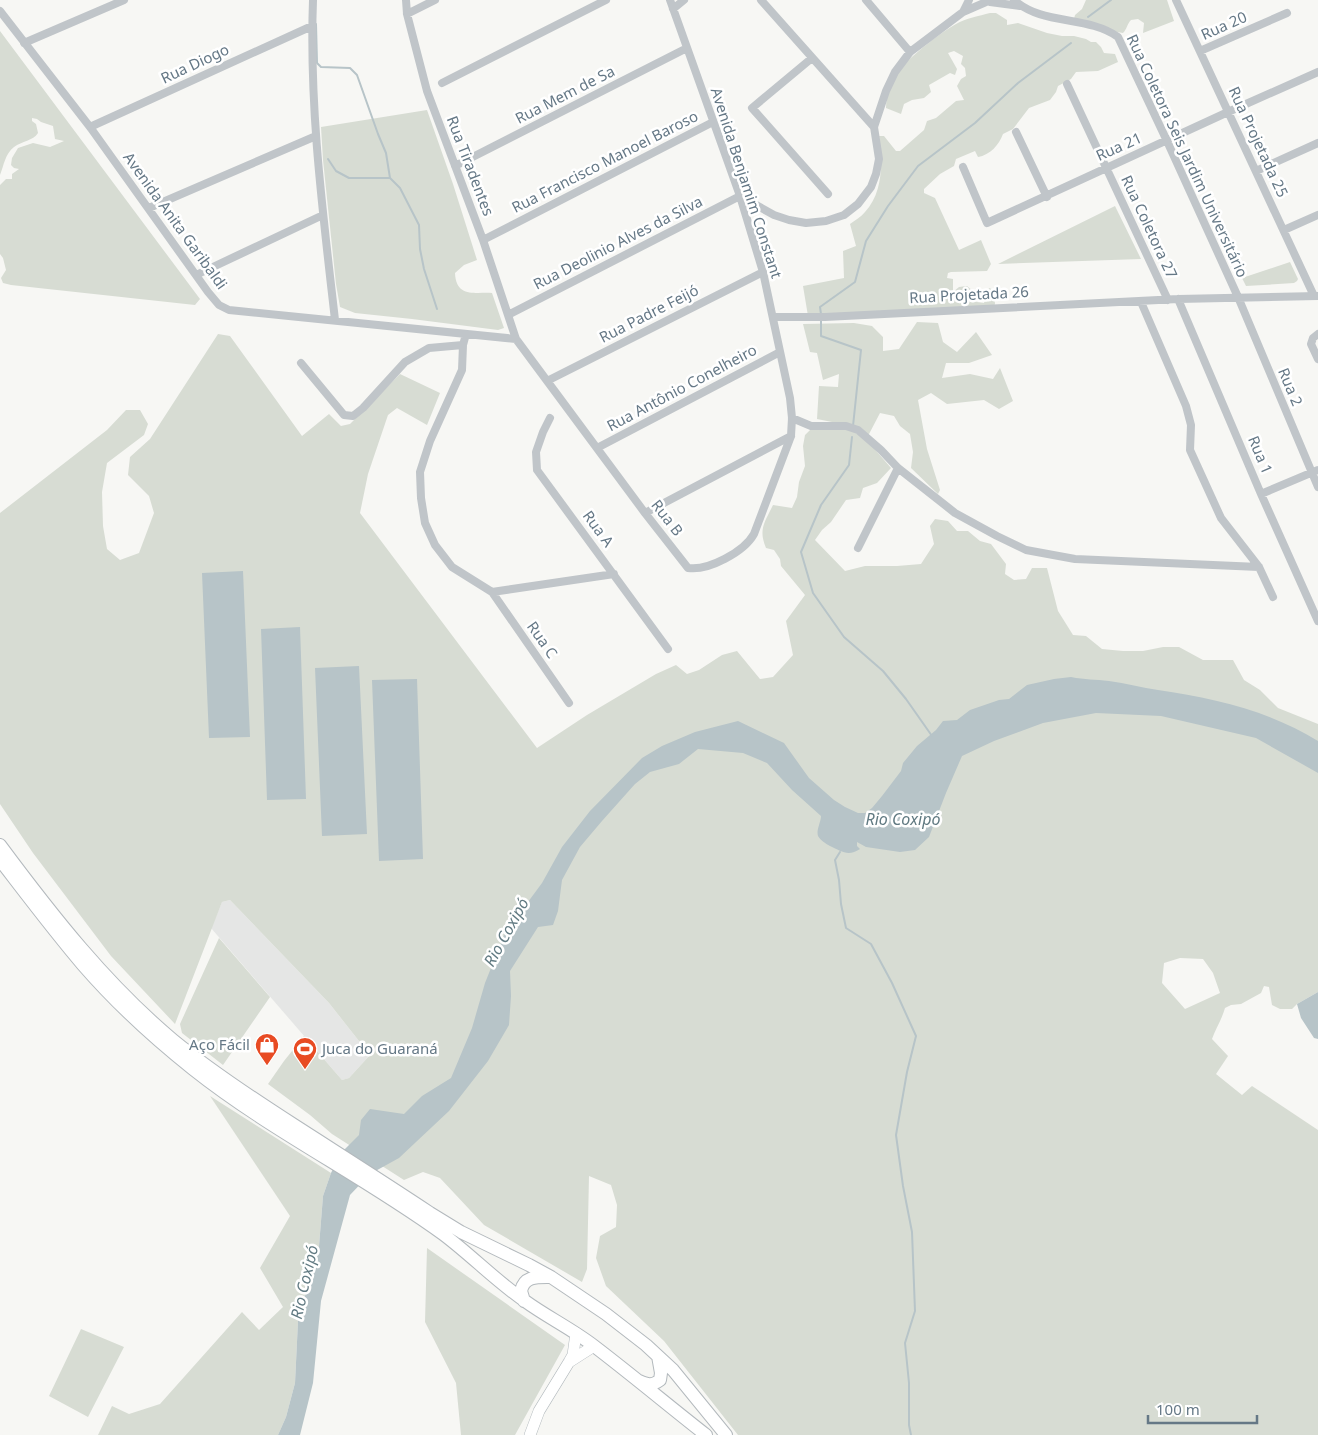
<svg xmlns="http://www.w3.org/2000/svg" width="1318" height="1435" viewBox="0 0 1318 1435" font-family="'Noto Sans',sans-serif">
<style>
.built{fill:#e5e6e5}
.green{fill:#d7dcd3;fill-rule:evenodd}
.water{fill:#b7c4c8}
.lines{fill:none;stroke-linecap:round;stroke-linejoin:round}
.stream{stroke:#b7c4c8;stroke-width:2}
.secondary-casing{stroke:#b2b9bd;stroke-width:12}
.primary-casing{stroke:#b3b9bd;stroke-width:14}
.street{stroke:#c0c5c9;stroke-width:8}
.secondary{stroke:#fff;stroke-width:11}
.primary{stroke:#fff;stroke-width:12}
.labels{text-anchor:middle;stroke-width:5;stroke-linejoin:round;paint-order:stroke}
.street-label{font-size:15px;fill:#657886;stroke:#fff}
.poi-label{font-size:15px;fill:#657886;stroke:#fff;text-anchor:end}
.water-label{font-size:16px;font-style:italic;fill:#617a82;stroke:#fff}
</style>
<rect width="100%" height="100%" fill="#f7f7f4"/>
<path class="built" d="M230,900L329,1003L370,1055L349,1078L342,1080L211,928L222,902Z"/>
<path class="green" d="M1086,0H1167L1174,21L1143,33L1144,23L1138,19L1131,20C1127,24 1127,29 1123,33L1117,32L1074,19L1075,15L1082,9Z
M990,13H996L1007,20V25L1018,23L1047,33L1062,36H1074L1086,39L1091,42H1096L1101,47L1104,53L1115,54L1118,62L1098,71L1076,72L1071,79L1058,86L1056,92L1050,100L1029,108L1013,129L1003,134C999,145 990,155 978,157L975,151L956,159L954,166L940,174L924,189V193L935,198L959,250L981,240L991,264L987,271L951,272L948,273L947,278L953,279V292L959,287L967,286L973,291V297L977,302L984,303L989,288L994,290L995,304L993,307L808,316L803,286L844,278L843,251L856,246L850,224C855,220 861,217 865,212C884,191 882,162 879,136H884L896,151H900L924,130L927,121L936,118L956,101L964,100L957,86L961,79L966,76L965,68L961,64L963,56L954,51L948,53L957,69L955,75L950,73L929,85L931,92L924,98L912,100L904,104L901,114L886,108C886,94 893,79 901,68C912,55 941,32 956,24C966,18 979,16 990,13Z
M0,31L200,299L195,305L11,285L3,283L1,278L6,270L3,258L0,254V185L6,179H12V174L19,169L14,168L11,165L12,158L18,148L33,143L50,147L64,141L55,139L53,126L41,122L37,119L32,118V121L36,124L38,133C33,141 22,141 14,147C5,154 4,165 0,175Z
M427,110L453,184L477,260L464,265L455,273C456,298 475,292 492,293L504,328L498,330L412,319L355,313L340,307L336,284L323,160L321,127Z
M1115,206L1141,259L998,264Z
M1290,262L1298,279L1297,281L1294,283L1246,286L1242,278Z
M917,322L938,323L943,342L957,352L976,332L992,355L969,363H946L942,378L970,374L993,379L1000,368L1013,401L999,409L984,400L947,404L931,393L918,400L927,449L940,490L938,494L911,468L913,452L910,434L900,426L894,416L880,413L868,436L849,427L856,433L866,439L891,468L877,483L863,488L860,498L846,500L831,522L822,530L815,540L845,571L865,566H897L921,564L934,544L930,526L935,519L948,521L957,531H968L980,541L991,544L1006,564L1005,574L1014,580L1026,579L1032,568H1047L1058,611L1073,635L1086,636L1102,649L1123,651H1143L1163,647H1179L1203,660H1233L1244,680L1260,690L1278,708L1318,724V992L1297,1004L1292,1009H1280L1272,1005L1269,987L1264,986L1261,993L1241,1004L1231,1005L1225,1008C1222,1019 1216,1028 1212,1039L1228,1056L1216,1074L1242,1095L1252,1086L1318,1130V1435H738L664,1341L606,1286L596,1258L600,1236L616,1227L617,1205L611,1185L589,1176L587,1269L582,1282L484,1225L440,1178L423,1172L404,1180L332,1134L310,1115L268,1084L284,1061L304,1036L342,1080L349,1078L370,1055L329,1003L230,900L222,902L175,1024L111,956L33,853L0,804V513L107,430L126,410H140L148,424L144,435L107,463L102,492L103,526L107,549L120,560L139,553L154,513L149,496L128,475L130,457L150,439L218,334L230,336L302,436L329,414L341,426L350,424L400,374L440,393L427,425L397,408L388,415L368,474L360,513L537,748L587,715L656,674L676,665L687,674L699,670L722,655L737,651L760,679L773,677L793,655L786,621L805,595L781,566L780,559L774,550L766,548C758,529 765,522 773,505L792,508L797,497L799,482L805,466L803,446L805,435L812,428L842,424L817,419L819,386L838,387L839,374L823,380L817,353L810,352L803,324L854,323L872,326L883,337V351L899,349ZM1180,958L1203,959L1213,973L1220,993L1185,1009L1162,983L1164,963Z
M219,938L270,997L223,1065L182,1033L180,1024Z
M210,1096L331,1173L323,1196L319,1246L298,1321L295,1383L286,1417L278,1435H98L112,1406L129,1414L160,1404L242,1312L259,1330L283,1307L260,1268L290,1216Z
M427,1248L565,1345L515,1435H461L456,1383L425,1322Z
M81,1329L124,1347L88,1417L49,1396Z"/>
<path class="water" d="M243,571L250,737L209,738L202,573Z
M300,627L306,799L267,800L261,629Z
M359,666L367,834L322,836L315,668Z
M1071,677C1085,680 1095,679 1109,681C1126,683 1142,688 1158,690C1214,698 1270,711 1318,741V773L1256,738L1161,716L1096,713L1043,723L994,741L962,756L946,793L929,837L915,850L900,852L866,847L857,842V846L860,849C848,857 841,851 830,846C825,843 821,841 818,836C816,830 821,822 821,816L792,790L767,763L743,753L698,749L679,764L650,772L635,784L602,821L580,847L562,880L558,911L553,925L538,927L510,971L511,996L509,1025L488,1061L449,1111L399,1158L370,1174L350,1195L321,1301L313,1383L300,1435H278L286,1417L295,1383L298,1321L319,1246L323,1196L331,1173L341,1153L359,1135L361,1120L370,1109L404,1114L422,1096L451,1078L472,1028L485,983L505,933L542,883L562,847L590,811L642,758L662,746L695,732L738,721L784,743L809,778L834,800L845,807L858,813H865L872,808L882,796L901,771L903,763L917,746L936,730L943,721L957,720L970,710L999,700L1009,699L1027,685L1054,679Z
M417,679L423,859L379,861L372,680Z
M1318,992V1039L1314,1038L1301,1018L1297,1004Z"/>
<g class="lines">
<path class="stream" d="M1088,17L1111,0
M316,24L317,63L321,67L350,68L357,75L378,134L386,153L390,178L400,188L419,225L420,249L424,269L437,309
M328,159L336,171L349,178H390
M821,314L820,307L855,282L866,241L888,206L918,166L975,123L1018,83L1071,43
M821,319V336L861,350L853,426
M852,437L849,465L821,505L801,552L813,593L844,637L883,671L906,699L932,736
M840,852L835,860L839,880L841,904L846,928L871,944L892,983L916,1036L907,1072L896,1135L903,1186L912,1232L915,1311L905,1343L909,1383V1425L911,1435"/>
<g class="secondary-casing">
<path id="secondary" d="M569,1362L594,1346
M530,1435L539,1411L569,1362L573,1355L576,1333"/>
</g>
<g class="primary-casing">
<path id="primary" d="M0,845C52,915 106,984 173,1040C211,1071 252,1098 294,1125C339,1154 385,1183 430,1213L461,1232L529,1265L551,1277L606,1314L646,1345L673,1370L726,1435
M0,860C27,895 54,931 83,965C116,1003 154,1038 193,1069C271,1131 362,1175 443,1234C471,1255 496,1281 525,1301C547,1317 572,1329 594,1346C632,1375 669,1406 706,1435
M524,1301L521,1291C524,1276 537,1277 550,1277
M639,1381C648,1385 652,1386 660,1380L661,1373L658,1356"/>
</g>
<path class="street" d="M313,0C309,107 323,214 335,320
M406,0L407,14L427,91L483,240L516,339L645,513L688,568C708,571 744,552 754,534L791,436L792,418L790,398L763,272L740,196L670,0
M761,0L874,127
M866,0L910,52
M1014,0C1043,26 1087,15 1118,37L1167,141L1238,297L1318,487
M1176,0L1314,296
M990,2L1020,6
M673,9L684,0
M0,11L90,127L208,292L219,305L229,310L516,339
M963,12L969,0
M407,14L435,0
M24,43L124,0
M1200,51L1287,13
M812,58L752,108L828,194
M442,83L606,0
M1067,84L1168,300
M90,127L312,26
M1016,132L1047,197
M455,166L687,48
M963,167L987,223L1228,112L1318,72
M1256,171L1318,143
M740,196L774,215L789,220L806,223L826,221L844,215L858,204L871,187L876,174L879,159L874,127L886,91L895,72L910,52L963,12L986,2
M149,208L316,136
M1284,230L1318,215
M483,240L713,122
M196,275L323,215
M1178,299L1261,494L1318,621
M1141,302L1186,406L1191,425L1190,450L1221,518L1259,567L1273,597
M508,315L740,196
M773,317H825L1178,299L1318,296
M466,334L463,345L462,370L430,441L420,472L421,498L425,523L435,545L452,567L492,592L614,574
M1318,334L1313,338L1311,344L1318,359
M301,363L344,415L353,416L363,408L405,362L429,348L463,345
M547,381L763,272
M550,418L543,432L536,452L537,470L668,649
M792,418L811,426H846L858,430L881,450L898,468L955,513L997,536L1026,550L1075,559L1259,567
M597,448L780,352
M1261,494L1318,470
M645,513L791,436
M858,548L898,468
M492,592L569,703"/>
<use href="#secondary" class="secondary"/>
<use href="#primary" class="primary"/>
</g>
<defs>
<g id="shop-pin" transform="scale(1.25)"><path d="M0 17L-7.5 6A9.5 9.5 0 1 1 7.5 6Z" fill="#e84b23" stroke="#fff"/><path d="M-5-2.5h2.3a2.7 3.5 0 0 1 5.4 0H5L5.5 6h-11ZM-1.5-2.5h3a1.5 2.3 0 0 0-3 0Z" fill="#fff"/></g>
<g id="stadium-pin" transform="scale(1.25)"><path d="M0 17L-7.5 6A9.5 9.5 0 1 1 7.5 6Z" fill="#e84b23" stroke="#fff"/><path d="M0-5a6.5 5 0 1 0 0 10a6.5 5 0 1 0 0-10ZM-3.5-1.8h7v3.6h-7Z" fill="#fff"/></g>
</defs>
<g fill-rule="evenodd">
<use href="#shop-pin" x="267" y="1045"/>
<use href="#stadium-pin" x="305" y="1049"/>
</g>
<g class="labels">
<g class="street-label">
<text transform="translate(1224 26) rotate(-24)" y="5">Rua 20</text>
<text transform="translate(195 64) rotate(-25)" y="5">Rua Diogo</text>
<text transform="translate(565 95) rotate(-27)" y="5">Rua Mem de Sa</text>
<text transform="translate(1258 142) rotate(65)" y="5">Rua Projetada 25</text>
<text transform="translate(1119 147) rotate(-24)" y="5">Rua 21</text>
<text transform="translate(1187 156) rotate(65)" y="5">Rua Coletora Seis Jardim Universitário</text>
<text transform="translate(605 162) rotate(-27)" y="5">Rua Francisco Manoel Baroso</text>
<text transform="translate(470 166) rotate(69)" y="5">Rua Tiradentes</text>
<text transform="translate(746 183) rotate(72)" y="5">Avenida Benjamim Constant</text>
<text transform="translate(175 221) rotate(54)" y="5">Avenida Anita Garibaldi</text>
<text transform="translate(1149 227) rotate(65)" y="5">Rua Coletora 27</text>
<text transform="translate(618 243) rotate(-27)" y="5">Rua Deolinio Alves da Silva</text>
<text transform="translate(969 295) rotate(-3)" y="5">Rua Projetada 26</text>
<text transform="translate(649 314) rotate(-27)" y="5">Rua Padre Feijó</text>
<text transform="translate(1290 387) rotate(67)" y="5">Rua 2</text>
<text transform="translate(682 388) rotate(-28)" y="5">Rua Antônio Conelheiro</text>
<text transform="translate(1260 455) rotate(67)" y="5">Rua 1</text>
<text transform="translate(667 518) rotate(52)" y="5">Rua B</text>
<text transform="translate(598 529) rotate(54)" y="5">Rua A</text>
<text transform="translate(542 640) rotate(55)" y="5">Rua C</text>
</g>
<g class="poi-label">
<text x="250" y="1050">Aço Fácil</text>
<text x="322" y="1054" text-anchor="start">Juca do Guaraná</text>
</g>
<g class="water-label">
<text x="903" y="825">Rio Coxipó</text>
<text transform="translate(506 932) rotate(-61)" y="6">Rio Coxipó</text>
<text transform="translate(304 1282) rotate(-77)" y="6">Rio Coxipó</text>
</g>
</g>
<path d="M1148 1415v8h109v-8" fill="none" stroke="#657886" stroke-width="2.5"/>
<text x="1156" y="1415" font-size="15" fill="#657886" stroke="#ffffff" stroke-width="4" paint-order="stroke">100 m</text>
</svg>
